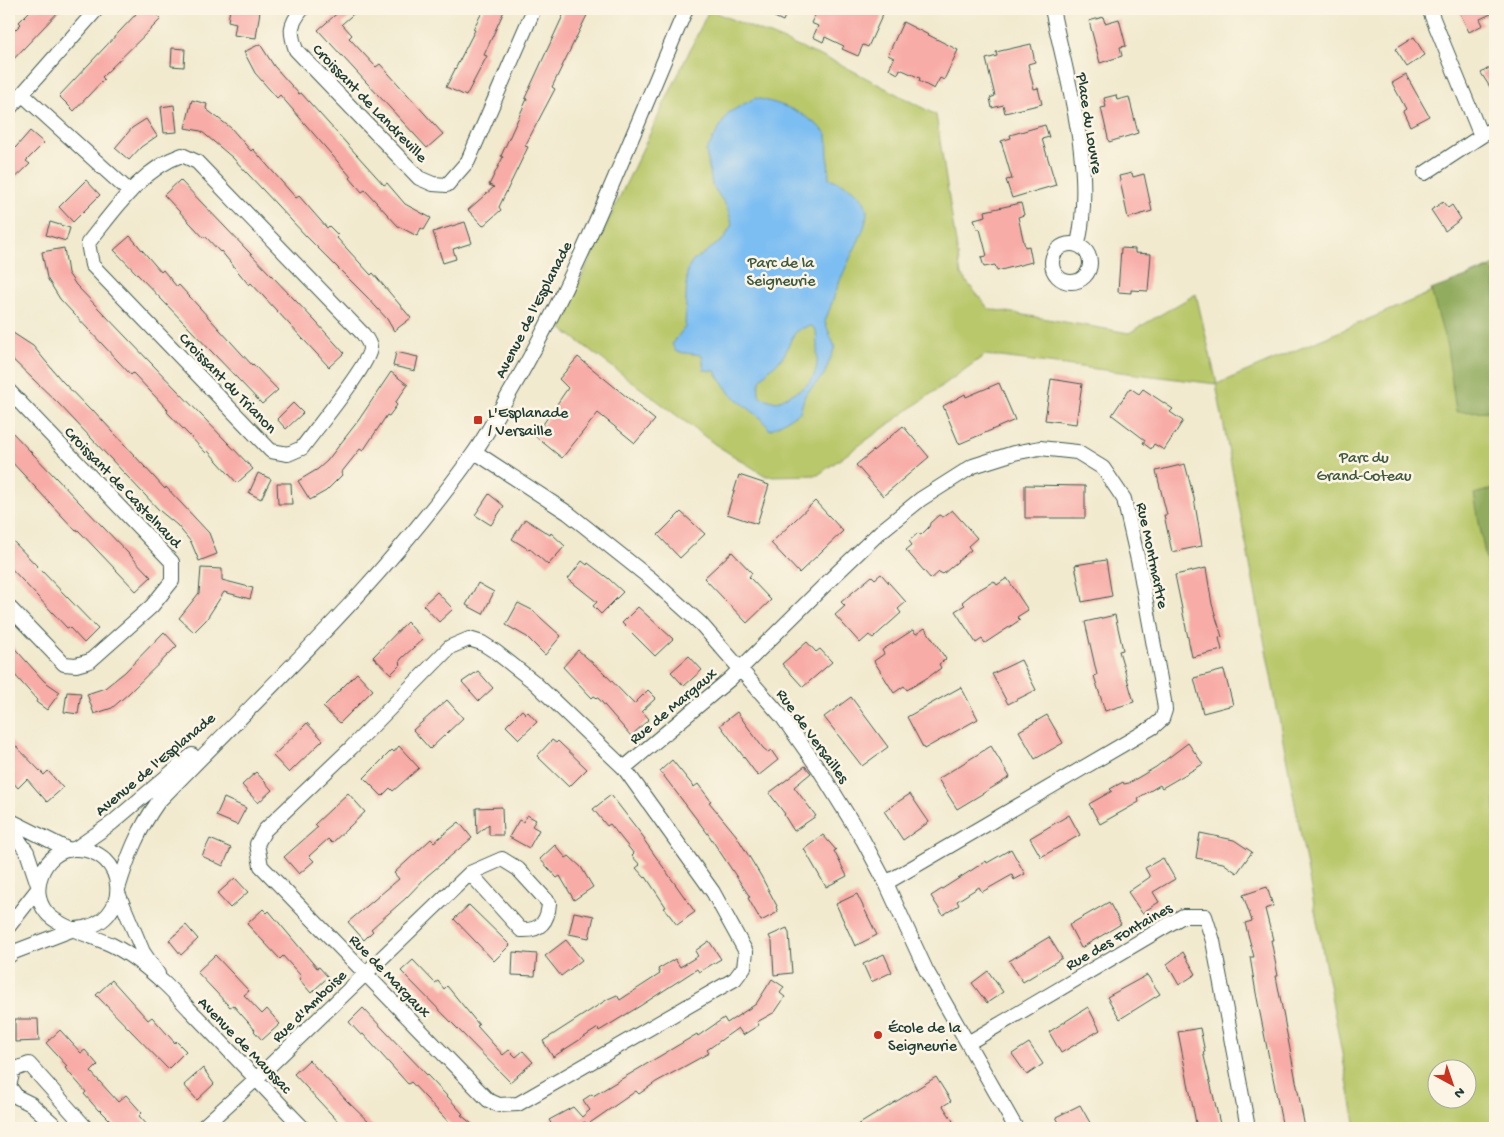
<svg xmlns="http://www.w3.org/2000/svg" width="1504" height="1137" viewBox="0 0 1504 1137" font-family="'Gochi Hand',sans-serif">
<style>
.green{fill:#b9c86a;stroke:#6c824f;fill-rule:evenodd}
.forest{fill:#92ac5e;stroke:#587449}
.water{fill:#7dbef2;stroke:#4e7e93;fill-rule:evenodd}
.building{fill:#f8aca7}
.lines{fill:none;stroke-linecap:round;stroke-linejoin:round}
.minor-casing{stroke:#3e574b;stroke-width:16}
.minor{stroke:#fff;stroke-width:14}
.poi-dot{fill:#c8321e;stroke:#fcf5e5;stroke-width:2}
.labels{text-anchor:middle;stroke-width:5;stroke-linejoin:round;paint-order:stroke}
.street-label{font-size:16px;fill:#1f3d34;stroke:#fcf5e5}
.park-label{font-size:16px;fill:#3e593f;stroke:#fcf5e5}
.poi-label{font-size:16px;fill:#1f3d34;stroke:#fcf5e5;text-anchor:start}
</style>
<rect width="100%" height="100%" fill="#fcf5e5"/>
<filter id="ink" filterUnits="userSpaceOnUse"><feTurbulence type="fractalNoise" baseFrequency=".02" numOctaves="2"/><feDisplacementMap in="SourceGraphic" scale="10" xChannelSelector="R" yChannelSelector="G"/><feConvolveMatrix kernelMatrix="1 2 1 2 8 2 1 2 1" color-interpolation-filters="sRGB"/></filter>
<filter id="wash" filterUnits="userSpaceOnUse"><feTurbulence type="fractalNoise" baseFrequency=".0096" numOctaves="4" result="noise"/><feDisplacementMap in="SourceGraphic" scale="20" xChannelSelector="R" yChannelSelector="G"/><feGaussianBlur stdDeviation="1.12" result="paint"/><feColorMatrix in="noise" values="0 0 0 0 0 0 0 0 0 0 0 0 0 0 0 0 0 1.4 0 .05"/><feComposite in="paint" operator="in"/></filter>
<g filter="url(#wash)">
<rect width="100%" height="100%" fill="#f1eacf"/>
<path class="green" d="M709,10L840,64L936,115L961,275L989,309L1129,333L1196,294L1217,384L1495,265V1128H1356L1216,384L985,355L818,475L766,476L716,445L558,326ZM1436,1070H1466V1100H1436Z"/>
<path class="forest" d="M1491,268L1495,275V411L1456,412L1447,347L1431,290Z
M1495,488V611L1474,494Z"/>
<path class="water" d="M755,98C784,104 806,113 827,134L829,178C887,199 866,223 847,265C838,283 832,303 825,322L835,347L824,375L805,395L800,412L770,430L762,419L730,394L715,371L704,370L702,355L676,352L672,344L685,327L687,270L693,261L724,239L732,224L727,207L712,185L706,151L728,113ZM811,326L816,330C819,378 820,381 776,402L760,397C754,377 770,371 781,359C793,345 787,330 811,326Z"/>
<g id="blocks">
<path class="building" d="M32,9H61L9,64V36L21,24L19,22Z
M130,9H150L161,19L102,77L104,79L74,111L59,96L136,14Z
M230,9L260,11L256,38L234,35L236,23L228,21Z
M342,9H359L342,24L352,35L349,38L376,67L380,64L443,134L427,148L318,30Z
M484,9H505L484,55L487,56L466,96L446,87L475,30L473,29Z
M566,9H590L552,87L555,89L525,146L528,147L499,207L501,210L483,226L468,210L494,187L489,185L503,157L501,156L527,99L525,98Z
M757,9H788L783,21Z
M818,9H871L883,14L868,47L863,45L858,56L842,49L844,46L825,37L823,42L813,37L818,26L811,23Z
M1458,9H1495V12L1480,19L1483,25L1469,32Z
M1103,17L1105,23L1119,19L1126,46L1120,47L1122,56L1100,63L1089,21Z
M903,22L958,50L944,80L940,78L934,89L919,81L920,78L900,69L898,74L889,69L894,58L888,55Z
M1414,37L1425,55L1407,67L1395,49Z
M260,44L274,66L299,94L301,93L384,185L387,183L405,204L431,218L424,230L421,228L417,236L398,226L365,190L362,192L350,178L351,177L280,95L277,98L255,73L244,52Z
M1031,44L1035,62L1028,64L1034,89L1038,88L1042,104L1005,113L1003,105L992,108L990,98L995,96L986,59L997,56L996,52Z
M172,48L185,49L184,67L171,66Z
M1495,64V95L1481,73Z
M1406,75L1429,116L1410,126L1403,111L1406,109L1392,83Z
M1116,95L1117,100L1129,97L1138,133L1109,142L1101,108L1106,107L1104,98Z
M192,100L207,104L206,109L231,128L251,151L253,149L296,198L299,196L327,228L329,226L339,236L337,238L371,275L373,273L411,318L394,331L387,319L367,297L306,236L233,158L201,131L185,128Z
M174,105L177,132L164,133L161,107Z
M146,119L157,136L141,147L129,160L115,148L132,128Z
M1045,125L1049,137L1042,139L1056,185L1012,198L1006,180L1012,179L1001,141L1011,138L1010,135Z
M30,131L44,143L26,161L30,164L9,184V155Z
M1132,173L1133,177L1144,174L1152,211L1128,218L1119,176Z
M86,180L100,195L73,222L59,207Z
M180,180L316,322L344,353L329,367L251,283L249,285L221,251L220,252L205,236L204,238L164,195Z
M1443,202L1448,208L1452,205L1461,219L1445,231L1431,210Z
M1021,203L1024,215L1018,217L1025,247L1029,246L1032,262L997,271L995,265L984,267L981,257L987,256L980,229H977L974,219L986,216L985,211Z
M50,222L70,228L66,241L46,235Z
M465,222L472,243L453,249L456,259L443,263L433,232Z
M130,236L161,272L163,270L177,287L179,285L252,365L253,364L278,390L262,404L114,250Z
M64,248L68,273L76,285L253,469L237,483L208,451L206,453L167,412L168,410L133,373L131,375L60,299L47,278L42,252Z
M1121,248L1135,249V253L1151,254L1148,291L1131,290V293L1118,292Z
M13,333L33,346L62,381L91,411L93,410L165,489L166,487L181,503L209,533L217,554L199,561L191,542L177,525L160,511L58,403L9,356V339Z
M396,352L418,357L415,371L393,366Z
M578,357L655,420L635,443L598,413L562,458L535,436L568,388L559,379Z
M391,372L408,385L395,403L397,405L389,416L387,415L363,451L360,449L341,473L342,475L326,491L310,500L298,481L318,469L327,461L358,421Z
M1051,379L1082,384L1076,424L1045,420Z
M999,383L1015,420L959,444L943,406L965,394L966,397Z
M1130,388L1139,394L1143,389L1173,409L1170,412L1183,421L1164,450L1154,444L1151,449L1143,443L1145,440L1112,415Z
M293,403L303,413L286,429L277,419Z
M903,426L929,457L883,496L856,465Z
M9,429L151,577L136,591L78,530L76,531L9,459Z
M1185,464L1194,498L1202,546L1172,552L1164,515H1167L1156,471Z
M258,473L271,479L261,499L249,493Z
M739,475L769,485L757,524L727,514Z
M277,483H291L292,504H278Z
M1025,485L1085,486V518H1025Z
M489,494L504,506L491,525L475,515Z
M815,501L843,531L799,573L771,543Z
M952,510L977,538L968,546L971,550L943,574L939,572L931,579L906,550L912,545L909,541L918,533L921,535L929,527L930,523L939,515L943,517Z
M681,512L705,534L680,558L658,535Z
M525,519L550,535L551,533L565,546L548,565L529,548L528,549L512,539Z
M9,537L98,629L84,643L69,627L67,628L9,566Z
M732,552L752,573L749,577L771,600L747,623L704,578Z
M1106,560L1112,596L1082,602L1075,565Z
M582,561L587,565L588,563L609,579L623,592L601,614L593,606L597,602L568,579Z
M201,568L222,569V580L253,588L250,599L224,592L206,620L194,632L179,618L199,593Z
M1206,568L1212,604L1222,637L1219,638L1222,650L1192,657L1175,575Z
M881,574L906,602L898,609L901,613L873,638L869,635L860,643L835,615L845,606L841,602L872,576L875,579Z
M1007,578L1028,610L1017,617L1020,620L985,643L982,639L976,643L955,611L965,605L962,602L972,594L994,581L997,585Z
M478,583L494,592L483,614L466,605Z
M437,592L453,609L439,622L423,605Z
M518,603L532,610L561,636L545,655L527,637L506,625Z
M638,607L673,639L655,656L622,623Z
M1115,615L1123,650L1119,651L1134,702L1105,711L1094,676L1097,675L1085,622Z
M407,622L423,639L402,658L399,662L401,664L391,674L373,657Z
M925,628L946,659L939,664L941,668L930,676L907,690L904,686L894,693L874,661L884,654L882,650L913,630L916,634Z
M164,632L177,646L128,694L112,708L94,714L87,694L105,688L125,672Z
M9,642L44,681L60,692L47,710L36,702L37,700L14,674L9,679Z
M807,642L816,652L820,649L832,662L803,687L782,664Z
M578,650L602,671L634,704L648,690L656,698L642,711L649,719L631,736L599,699L594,696L592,698L563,667Z
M689,656L702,670L684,686L671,672Z
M1021,660L1036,690L1008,704L992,674Z
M1224,670L1233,705L1203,713L1194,678Z
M478,671L493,688L479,701L462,682Z
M357,673L373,690L340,723L323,707Z
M961,687L978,719L924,749L907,717Z
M67,692L81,693L78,714L64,712Z
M851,697L888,747L862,766L824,717Z
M447,700L463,718L430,749L413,730Z
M522,710L526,714L528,712L537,722L519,739L506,726Z
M737,712L763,748L768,752L771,750L778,760L758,776L720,725Z
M1047,715L1063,743L1035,759L1019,731Z
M307,723L323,740L289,773L273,756Z
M9,739L44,775L48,771L63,788L47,802L27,779L18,788L9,778Z
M552,740L556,743L558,741L587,769L569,787L537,756Z
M1188,743L1203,764L1162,788L1160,785L1138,798L1139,802L1100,824L1089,804L1112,791L1110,789L1123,782L1124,784L1129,783L1156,767Z
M399,746L419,768L393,791L390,788L382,796L364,778L392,750L394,752Z
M991,746L1010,777L957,809L938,779Z
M672,760L694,787L698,784L711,801L709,802L736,835L761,876L777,906L776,907L778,912L761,921L748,898L750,897L708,834L660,771Z
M805,766L811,773L794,787L816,816L794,831L784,815L785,814L769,793Z
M256,772L272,790L258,803L242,785Z
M348,793L365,812L332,843L328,839L309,856L314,861L299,874L284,857L318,827L315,824Z
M910,794L929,822L903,840L884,811Z
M611,795L645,839L644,840L695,912L677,925L664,908L666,907L646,877L645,878L636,868L640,865L632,856L634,854L610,824L607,826L593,809Z
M224,798L246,808L237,825L216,816Z
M502,807L503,835H489V824L477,834L476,808Z
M527,815L536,820L532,826L539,830L529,848L509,837L519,820L523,822Z
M1069,815L1080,835L1041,857L1030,838Z
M459,822L472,838L427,876L406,898L371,929L373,931L364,940L348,922L399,879L394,873L431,839L434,842Z
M1200,833L1234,840L1252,852L1237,873L1223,863L1196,858Z
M823,835L836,850L834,851L847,876L826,887L804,849Z
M210,839L231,848L223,866L202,856Z
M555,845L566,858L569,856L581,867L593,887L574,900L560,876L557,878L540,859Z
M1011,849L1025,874L1014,880L1012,875L982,892L979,887L957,901L959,905L943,915L931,896L986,861L987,863Z
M1163,858L1175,879L1153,892L1159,902L1142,913L1128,892L1150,877L1145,868Z
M235,878L248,892L230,908L217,894Z
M1267,887L1273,906L1265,909L1273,940H1271L1278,976H1276L1305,1128H1283L1256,993L1250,957H1254L1245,923L1252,921L1243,895Z
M857,894L877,935L855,946L836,904Z
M1109,902L1121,924L1081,948L1069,925Z
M469,905L510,945L494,961L454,919Z
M263,909L267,913L269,911L317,968L319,967L328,977L311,993L299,979L301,976L283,956L280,959L247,924Z
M574,912L594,916L589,938L569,934Z
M186,925L198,939L181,955L169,940Z
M787,928L789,933L792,973L774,975L772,942L769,936Z
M1049,937L1062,958L1023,982L1009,961Z
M566,940L582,960L561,976L545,956Z
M709,941L721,959L699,972L697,969L640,1006L599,1031L598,1028L553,1057L543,1041L608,999L617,995L620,1000L626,996L660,974L658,969L675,959L680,967L698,956L695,951Z
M513,952L537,954L535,976L512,975Z
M1183,952L1196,974L1179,985L1167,964Z
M884,954L892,972L871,982L863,964Z
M215,955L249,991L244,995L262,1014L267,1009L280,1024L262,1040L254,1031L255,1030L233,1005L230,1007L197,972Z
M413,960L435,983L438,981L444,989L447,986L479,1025L477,1026L503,1055L509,1050L516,1057L523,1051L533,1062L510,1082L401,971Z
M988,971L1003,992L987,1003L972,983Z
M1147,975L1160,994L1120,1019L1107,997Z
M772,979L784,987L780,993L785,997L775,1012L757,1022L759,1025L743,1035L738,1028L707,1050L709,1053L656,1082L639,1094L636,1091L587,1125L585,1122L573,1128H554L549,1120L573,1107L582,1117L590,1110L583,1100L592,1094L593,1096L697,1034L698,1036L724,1018L727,1023L756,1004Z
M112,980L148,1020L152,1017L175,1043L176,1041L186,1051L168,1069L96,995Z
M1088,1007L1100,1030L1061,1053L1049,1032Z
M363,1008L448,1097L463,1114L461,1115L477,1128H454L411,1082L408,1084L363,1034L361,1035L349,1022Z
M15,1019H38L39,1041L15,1042Z
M1200,1028L1205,1052H1203L1220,1124L1197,1128L1178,1032Z
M60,1030L81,1053L85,1050L98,1065L91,1072L118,1102L126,1095L142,1113L139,1116L150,1128H118L100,1110L99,1111L84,1094L86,1092L65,1068L67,1066L46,1043Z
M1029,1043L1043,1064L1027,1075L1012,1054Z
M309,1060L347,1101L375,1128H344L294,1074Z
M203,1068L214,1084L197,1100L184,1085Z
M936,1077L951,1101L943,1106L953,1121L942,1128H853Z
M1080,1105L1093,1128H1062L1056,1117Z"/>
</g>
</g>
<g filter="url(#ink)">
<use href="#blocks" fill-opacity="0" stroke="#3e574b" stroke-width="1"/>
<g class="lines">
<g class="minor-casing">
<path id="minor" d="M302,9C290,25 289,30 296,50L419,178L433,184L447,185L468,161L534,9
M1052,9C1068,84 1095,167 1078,244
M1429,9L1481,136
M22,94L130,192
M9,109L97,9
M182,155L197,162L363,334C366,338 370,343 370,348C370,364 314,431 302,448L288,454L271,451L92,265L88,243C114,211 141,169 182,155Z
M1425,173L1495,127
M1052 263a19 19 0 1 1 38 0a19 19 0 1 1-38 0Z
M9,391L172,562V581L152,606L90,661L76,665L64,664L9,607
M475,452L568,513L651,579L701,624L783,718L819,769L863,840L886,883L926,970L1016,1128
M469,639L482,643L496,652L534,682L624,768L713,892L746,952L744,967L735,979L518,1104L499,1105L488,1100L261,866L257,844L265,830L351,748L450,647Z
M624,768L730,679L837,573L880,532L921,499L973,466L1014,453L1040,448L1077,452L1103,468L1124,499L1140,569L1164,701L1165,710L1162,719L1153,727L886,883
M9,820L69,850
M9,826L27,852L38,885
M75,849L112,823L192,755
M118,889C128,856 138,830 158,802C267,689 382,583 473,454C486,436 497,415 508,396C580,274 630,139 686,9
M118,893L143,952L158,974
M9,926L38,889
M76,929C135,925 128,846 73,849C44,851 28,890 46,912C57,927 94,936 112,945C130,954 150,970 164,983C175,993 185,1005 196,1016C232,1053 267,1091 303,1128
M9,956L14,952L74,929
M968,1043L1183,916H1205L1213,941L1248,1128
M58,1128L31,1104L17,1097L9,1086L13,1070L29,1064L86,1128
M202,1128L256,1079L470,873L502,859L518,869L549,903C548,921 541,931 521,930L470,873"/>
</g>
<use href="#minor" class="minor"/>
</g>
</g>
<g class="poi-dot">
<rect x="473" y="415" width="10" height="10" rx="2.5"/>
<circle cx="878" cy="1035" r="5"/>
</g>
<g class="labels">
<g class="street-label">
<text transform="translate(371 102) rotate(46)" y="6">Croissant de Landreville</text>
<text transform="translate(1091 123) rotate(81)" y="6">Place du Louvre</text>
<text transform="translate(532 309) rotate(-63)" y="6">Avenue de l'Esplanade</text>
<text transform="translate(229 382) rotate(46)" y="6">Croissant du Trianon</text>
<text transform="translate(124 486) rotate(46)" y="6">Croissant de Castelnaud</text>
<text transform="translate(1154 555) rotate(78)" y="6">Rue Montmartre</text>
<text transform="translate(672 705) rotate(-40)" y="6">Rue de Margaux</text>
<text transform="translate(814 735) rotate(54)" y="6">Rue de Versailles</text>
<text transform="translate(154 763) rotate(-40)" y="6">Avenue de l'Esplanade</text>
<text transform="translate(1118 935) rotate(-30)" y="6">Rue des Fontaines</text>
<text transform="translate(391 975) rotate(46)" y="6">Rue de Margaux</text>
<text transform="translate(308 1005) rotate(-44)" y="6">Rue d'Amboise</text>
<text transform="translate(246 1044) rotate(46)" y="6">Avenue de Maussac</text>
</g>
<g class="park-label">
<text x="781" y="267">Parc de la<tspan x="781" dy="18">Seigneurie</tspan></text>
<text x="1364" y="462">Parc du<tspan x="1364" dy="18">Grand-Coteau</tspan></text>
</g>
<g class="poi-label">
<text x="488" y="417">L'Esplanade<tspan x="488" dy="18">/ Versaille</tspan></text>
<text x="888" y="1032">École de la<tspan x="888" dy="18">Seigneurie</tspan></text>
</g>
</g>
<rect width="1504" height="1137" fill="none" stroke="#fcf5e5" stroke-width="30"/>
<g transform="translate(1452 1084) rotate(140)"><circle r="24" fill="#fcf5e5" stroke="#a4ab9e"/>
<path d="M0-4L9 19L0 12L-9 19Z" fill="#c8321e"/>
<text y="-8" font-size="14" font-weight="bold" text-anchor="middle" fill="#1f3d34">N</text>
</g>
</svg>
